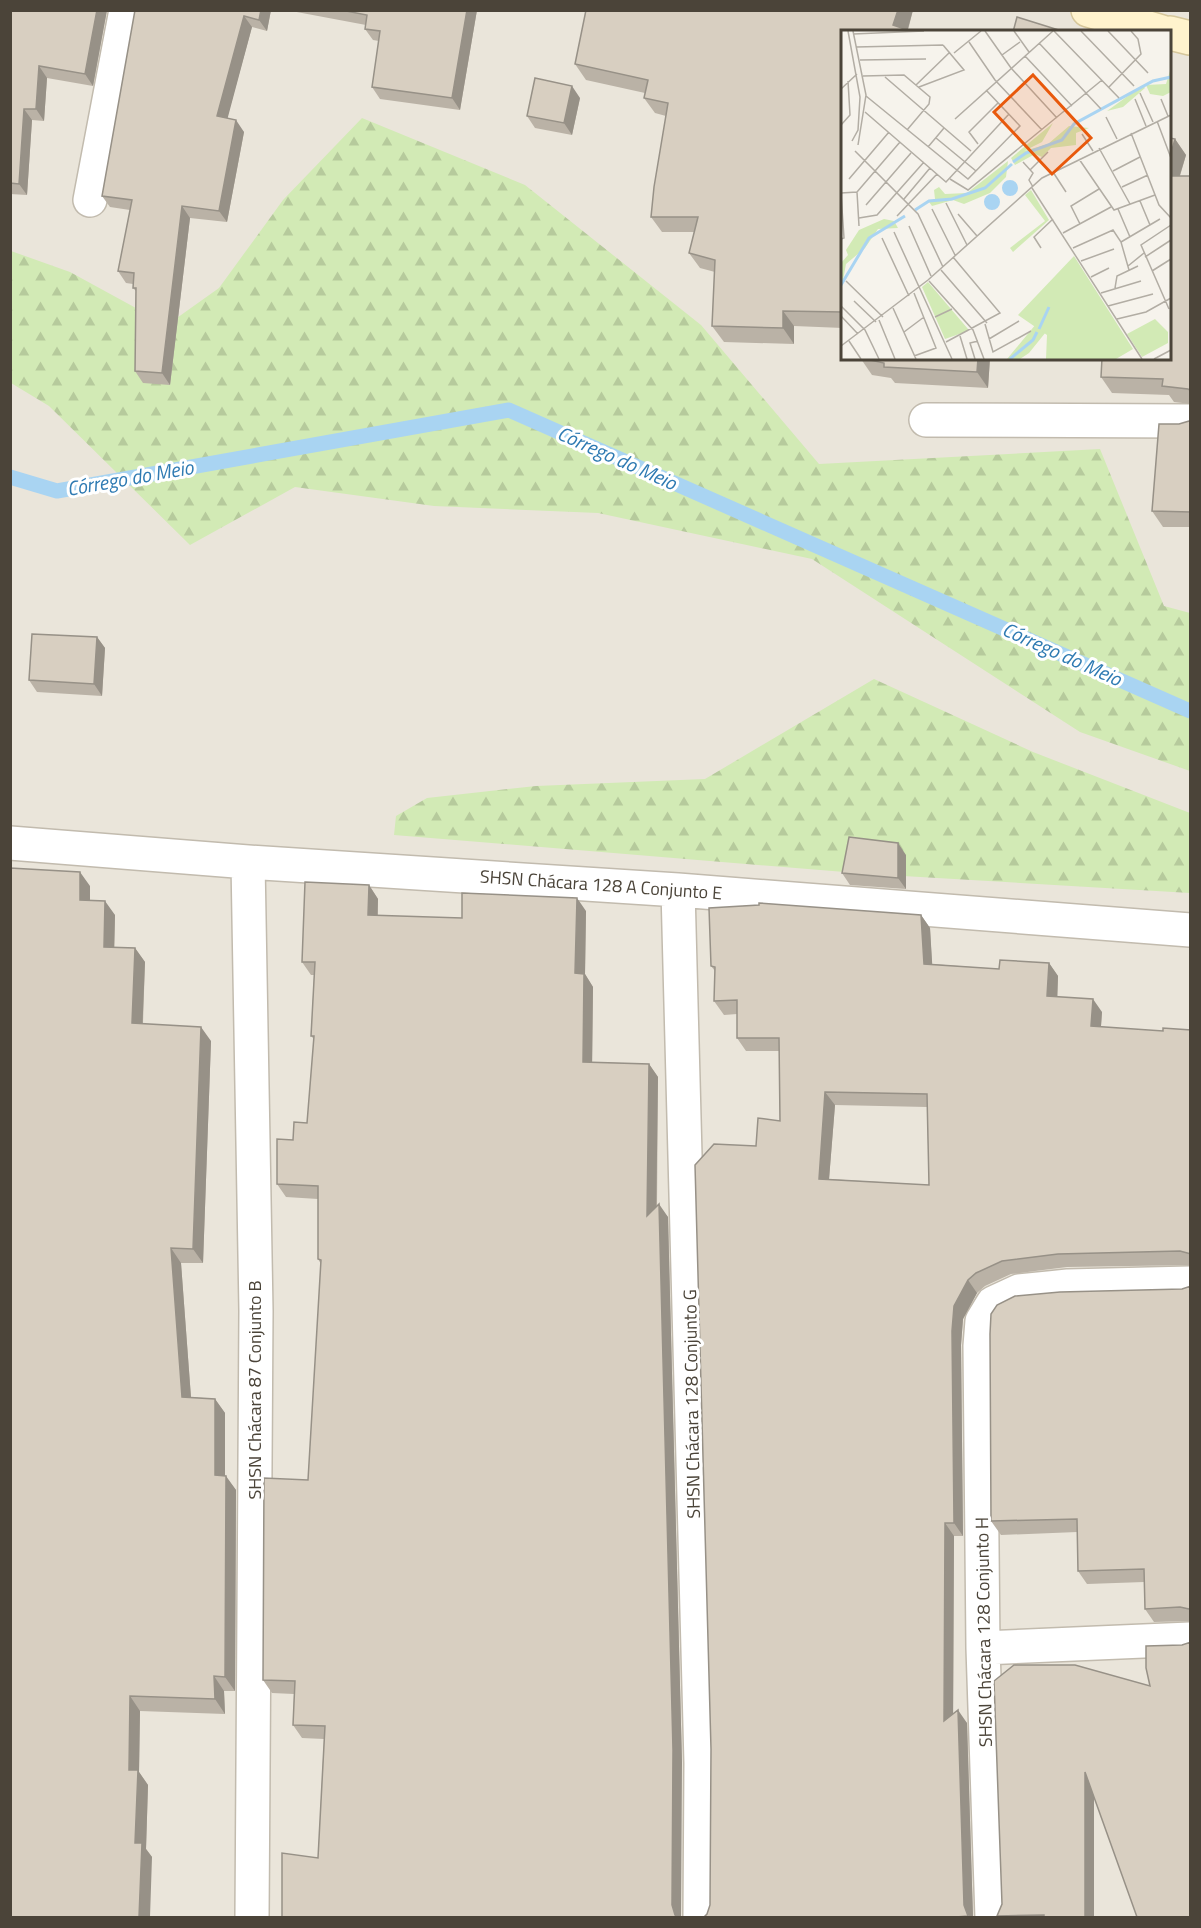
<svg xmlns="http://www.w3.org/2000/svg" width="1201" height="1928" viewBox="0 0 1201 1928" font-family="'Titillium Web',sans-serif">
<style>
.residential{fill:#eae5da;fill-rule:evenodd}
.forest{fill:url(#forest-firs)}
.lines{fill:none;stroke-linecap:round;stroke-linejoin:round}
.stream{stroke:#a9d4f2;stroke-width:15}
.street-casing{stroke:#c2bbae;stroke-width:36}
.secondary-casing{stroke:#d6c79b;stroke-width:36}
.street{stroke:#fff;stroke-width:33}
.secondary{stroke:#fff3cd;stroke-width:33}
.wall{fill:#bab2a6;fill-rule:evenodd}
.shaded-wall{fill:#979187}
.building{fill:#d8cfc1;stroke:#979187;stroke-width:1.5;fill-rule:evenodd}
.labels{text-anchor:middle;stroke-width:6;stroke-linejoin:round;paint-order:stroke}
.street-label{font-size:18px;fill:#4b4439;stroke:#fff}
.water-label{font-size:20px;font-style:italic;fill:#2e7ab2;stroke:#fff}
.inset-river{fill:none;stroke:#a9d4f2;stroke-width:3}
.inset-road{fill:none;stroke:#b2ada4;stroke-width:1.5}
.view{fill:#e8590c;fill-opacity:0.15;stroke:#e8590c;stroke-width:3}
.inset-edge{fill:none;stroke:#4b4439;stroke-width:3}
</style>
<defs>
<pattern id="forest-firs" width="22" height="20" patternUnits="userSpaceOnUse" patternTransform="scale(1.5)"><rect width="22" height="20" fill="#d2eab5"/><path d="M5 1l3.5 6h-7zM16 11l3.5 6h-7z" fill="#b6ca9c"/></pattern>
</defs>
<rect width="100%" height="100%" fill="#f6f3ec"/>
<path class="residential" d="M11,11H1190V1917H11ZM842,32H1170V358H842Z"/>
<path class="forest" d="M362,118L525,185L701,325L819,464L1100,449L1164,606L1190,613V771L1080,732L812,559L598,513L434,506L295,487L190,545L49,406L11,383V251L70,272L167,325L219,288L283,200Z
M874,679L1033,752L1190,813V893L869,874L394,835L396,816L427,798L536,786L705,779Z"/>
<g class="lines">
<path class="stream" d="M10,477L57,491L509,410L1190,711"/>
<g class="street-casing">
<path id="street" d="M90,200L126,10
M926,420L1190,421
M10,843L248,862L678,890L1190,930
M248,862L256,1311L252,1918
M678,890L701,1763L700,1918
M983,1648L1190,1639
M992,1918L983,1648L980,1346L982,1321L993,1303L1019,1291L1068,1286L1190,1283"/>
</g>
<g class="secondary-casing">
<path id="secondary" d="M1088,10L1162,32
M1170,33L1190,38"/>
</g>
<use href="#street" class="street"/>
<use href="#secondary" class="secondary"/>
</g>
<path class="wall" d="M10,10H107L93,86L47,78L44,121L32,120L27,195L10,194Z
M135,10H271L267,31L252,27L227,118L244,132L227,222L190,218L170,385L143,383L135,371L136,291L133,288V284L126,283L118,271L130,210L110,207L102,196Z
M286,10H477L460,110L380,99L372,87L379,41L373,40L365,29L366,25Z
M913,10L908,30L843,32V328L794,326V344L724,342L712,326L715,272L700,268L689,253L694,232H662L651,217L666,116L655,113L644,98L645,93L586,80L575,64Z
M580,98L572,135L535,128L527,116Z
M1175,139L1186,155L1180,176H1191V404L1174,402L1169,395L1112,393L1101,377Z
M990,358L988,388L895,383L891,378L872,375L861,359Z
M1191,419V527H1163L1152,511L1179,424L1189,421Z
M97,637L105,648L102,696L37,692L29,680Z
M906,855V889L850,885L842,873Z
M369,885L378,899V916L462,918L586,911L585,974L593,987L592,1062L649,1064L658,1077L657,1206L668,1217L682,1763L318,1858L324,1739L302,1738L293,1725L294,1694L272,1693L263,1680L308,1480L321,1264L318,1259V1199L286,1197L277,1184L293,1140L307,1123L314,1039L311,1036L314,975H311L302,962Z
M90,886V900L115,915L114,947L135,948L145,962L143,1023L211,1041L203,1263H181L191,1397L215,1399L225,1413V1476L236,1490L235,1691H224L225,1714L140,1711L139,1772L148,1785L146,1849L152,1857L10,1917Z
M921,915L930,928L932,964L999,969L1049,963L1058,976L1057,997L1102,1012L1101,1027L1163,1031L1191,1030V1265L1067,1267L1011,1274L985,1286L977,1293L963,1319L961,1345L963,1536H954L953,1713L967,1723L973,1917H704L707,1914L710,1905L756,1146L780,1121L779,1051H746L737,1038V1014L724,1015L714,1001L715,971L711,966ZM835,1105L927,1107L929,1185L829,1179Z
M1191,1286V1621L1154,1622L1145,1609L1144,1582L1087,1584L1078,1571L1077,1532L1001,1535L991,1521L1182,1289Z
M1182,1645L1094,1797V1917H999L997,1916L1150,1686Z"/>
<path class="shaded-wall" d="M97,10H107L93,86L85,74Z
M261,10H271L267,31L259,20Z
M467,10H477L460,110L452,98Z
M898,10H913L907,32L893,25Z
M244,16L252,27L225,128L217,116Z
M39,66L47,78L44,121L36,109Z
M572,86L580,98L572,135L564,123Z
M24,109L32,120L27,195L19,184Z
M236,120L244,132L227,222L219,211Z
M1175,139L1186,155L1175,191L1170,183V157Z
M182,206L190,218L170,385L162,373Z
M783,311L794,326V344L783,328Z
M978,358H990L988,388L977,372Z
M97,637L105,648L102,696L94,684Z
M898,843L906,855V889L898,878Z
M80,872L90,886V914L80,900Z
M369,885L378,899L377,929L368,915Z
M577,898L586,911L585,974L593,987L592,1075L583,1062L575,973Z
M105,901L115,915L114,961L104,947Z
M921,915L930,928L933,977L924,964Z
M135,948L145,962L142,1037L132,1023Z
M1049,963L1058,976L1057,1009L1047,996Z
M1093,999L1102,1012L1100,1039L1091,1026Z
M201,1027L211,1041L203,1263L193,1249Z
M649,1064L658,1077L656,1229L647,1216Z
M825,1092L835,1105L828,1192L819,1179Z
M659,1204L668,1217L682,1763L681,1917H677L675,1915L672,1905Z
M171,1248L181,1263L192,1411L182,1397Z
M968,1280L977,1293L963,1319L961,1345L963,1536L954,1523L952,1331L954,1306Z
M215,1399L225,1413V1490L215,1475Z
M226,1476L236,1490L235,1691L225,1677Z
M945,1523L954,1536L953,1734L944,1721Z
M214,1676L224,1691L225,1714L215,1699Z
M130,1696L140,1711L139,1772L148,1785L146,1849L152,1857L150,1917H139L135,1843L129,1770Z
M958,1710L967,1723L973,1917H969L964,1905Z
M1085,1772L1094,1785V1917H1085Z"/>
<path class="building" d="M10,10H97L85,74L39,66L36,109H24L19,184L10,183Z
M135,10H261L259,20L244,16L217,116L236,120L219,211L182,206L162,373L135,371L136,288H133L134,273L118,271L132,200L102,196Z
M341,10H467L452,98L372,87L380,31L365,29L367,15Z
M586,10H898L893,25L913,32H843V312L783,311V328L712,326L715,260L689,253L698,217H651L654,187L668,103L644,98L648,80L575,64Z
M1017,17L1065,32H1013Z
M535,78L572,86L564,123L527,116Z
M1170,138L1175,139L1170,157Z
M1170,176H1191V391L1188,389L1162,386L1163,379L1101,377L1102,358H1170Z
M861,358H978L977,372L884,367V363Z
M1191,419V512L1152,511L1159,424H1179L1189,421Z
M32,634L97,637L94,684L29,680Z
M849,837L898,843V878L842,873Z
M10,868L80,872V900L105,901L104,947L135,948L132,1023L201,1027L193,1249L171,1248L182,1397L215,1399V1475L226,1476L225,1677L214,1676L215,1699L130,1696L129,1770H138L135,1843H142L139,1917H10Z
M305,882L369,885L368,915L462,918V893L577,898L575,973L584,974L583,1062L649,1064L647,1216L659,1204L673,1750L672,1905L675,1915L678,1917H282V1853L318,1858L325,1726L293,1725L295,1681L263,1680L264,1478L308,1480L321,1260L318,1259V1186L277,1184V1139L293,1140L294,1122L307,1123L314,1036H311L315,962H302Z
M759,903L921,915L924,964L999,969L1000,960L1049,963L1047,996L1093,999L1091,1026L1163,1031V1028L1191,1030V1254L1180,1251L1058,1254L1002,1261L976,1273L968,1280L954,1306L952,1331L954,1523H945L944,1721L958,1710L964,1905L968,1916L956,1917H704L707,1914L710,1905L711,1749L695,1165L714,1144L756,1146L758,1118L780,1121L779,1038H737V1000L714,1001L715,967L711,966L709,908L759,905ZM825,1092L927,1094L929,1185L819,1179Z
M1191,1286V1610L1189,1609L1180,1607L1145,1609L1144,1569L1078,1571L1077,1519L991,1521L990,1334L991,1314L997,1305L1015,1296L1060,1292L1182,1289Z
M1191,1642V1917H1137L1085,1772V1917H1044V1915L997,1916L1002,1904L994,1681L1014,1665H1075L1150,1686L1146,1668V1646L1182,1645Z"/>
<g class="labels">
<g class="street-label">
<text transform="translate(601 885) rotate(4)" y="6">SHSN Chácara 128 A Conjunto E</text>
<text transform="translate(255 1390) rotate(-90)" y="6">SHSN Chácara 87 Conjunto B</text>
<text transform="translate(692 1404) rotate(-91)" y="6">SHSN Chácara 128 Conjunto G</text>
<text transform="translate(984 1632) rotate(-91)" y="6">SHSN Chácara 128 Conjunto H</text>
</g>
<g class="water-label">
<text transform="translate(617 458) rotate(24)" y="7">Córrego do Meio</text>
<text transform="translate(130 478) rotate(-10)" y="7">Córrego do Meio</text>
<text transform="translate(1062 654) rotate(24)" y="7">Córrego do Meio</text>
</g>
</g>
<g transform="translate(841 30)">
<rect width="330" height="330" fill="#f6f3ec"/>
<path d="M190,160L208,190L172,222L169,218L204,191L184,165ZM314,289L327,302V313L301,327L286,304Z" fill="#d2eab5"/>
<path d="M330,38V62L322,66L309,64L305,55L325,54ZM302,55L304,58L282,77L266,81ZM212,93L201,112L183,121L207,114L228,96L248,98L235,103V115L210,118L201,127L194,124L174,135L170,128ZM167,131L165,147L149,163L123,174L112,170L91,176L88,172L94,169L93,160L98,157L104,164L126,163ZM43,189L53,191L57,198L37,199L24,218L5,234L0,261V233L7,225L5,220L18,200ZM195,294L209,297L188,323L179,329H166Z" fill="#d2eab5"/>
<path d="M233,226L292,319L275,329H205L206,305L177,285ZM87,252L127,299V301L104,309L81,257Z" fill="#d2eab5"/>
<path d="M161 158a8 8 0 1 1 16 0a8 8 0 1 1-16 0ZM143 172a8 8 0 1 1 16 0a8 8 0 1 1-16 0Z" fill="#a9d4f2"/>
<path class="inset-river" d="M172,132L185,123L221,110L233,94L312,51L330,47M74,180L88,171L111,169L144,158L171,134M0,255L28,208L64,186M198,299L208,277M169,329L192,310L196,302"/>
<path class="inset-road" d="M7,1L19,67L17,100L11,111M12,1L25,65L17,115M144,1L170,38L216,88M173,1L188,22M213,1L278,68M240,1L293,56M267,1L307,43M12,4L83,1M128,12L154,50L201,100M198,13L260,79M15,17L102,15M113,23L140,1M161,25L179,12M184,26L231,76M19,30L85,29M22,46L63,45L89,67L88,74L66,100M44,47L130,121M75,55L109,22M78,57L123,40L102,15M268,57L300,24L297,9L290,1M0,59L16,44M299,63L312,92M25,66L127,149L179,96L145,60M294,69L305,96M320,69L327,86M24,82L105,152L168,84M265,87L276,109M114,89L212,1M316,91L330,128M0,95L9,85L7,51M290,103L318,175L330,188M241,104L252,121M95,108L135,141M137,114L128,102L157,73M87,117L103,98M258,118L289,174M14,121L77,184L102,237M238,129L273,180L314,165M182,132L192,143L188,150L192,157M189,140L207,122M272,141L299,127M212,142L225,162M8,149L48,102M109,149L127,160L261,50M281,157L307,145M191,158L301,329M16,162L18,196M0,163L16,162L59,112M63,169L89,138M299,171L309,195M105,173L126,215M25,175L70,123M91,179L114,225M277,179L289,207M117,184L136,206M56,186L96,144M18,188L36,185L83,132M239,194L230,176L258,159M68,196L90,246M53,202L111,329M222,203L270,177M41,208L68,266M0,209L3,208L0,164M280,212L319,189M200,218L193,207L212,189M232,218L272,200L280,212L288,240M304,227L330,210M240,231L273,219M287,236L303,223M100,240L146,293M311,241L330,229M250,247L268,238M5,251L42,287M88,251L132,300L143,329M274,258L276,246L297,236M73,263L95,318L73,326M260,263L300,251M13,271L35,292M0,276L24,300L38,329M267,276L312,264M52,278L75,329M328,279L300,215L330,195M0,286L17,304M94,287L111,279M276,289L305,282L330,268M38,290L54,329M144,294L152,322L190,301M63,302L83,287M119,306L126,329M148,309L178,291M8,311L20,329M105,312L159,283L112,227M0,316L87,250L201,148L330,85M134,329L129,313L137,311M313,329L330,320"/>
<path class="view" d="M192,45L250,108L211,144L153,82Z"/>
<rect width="330" height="330" class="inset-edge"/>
</g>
<rect width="1201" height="1928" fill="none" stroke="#4b4439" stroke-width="24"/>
</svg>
